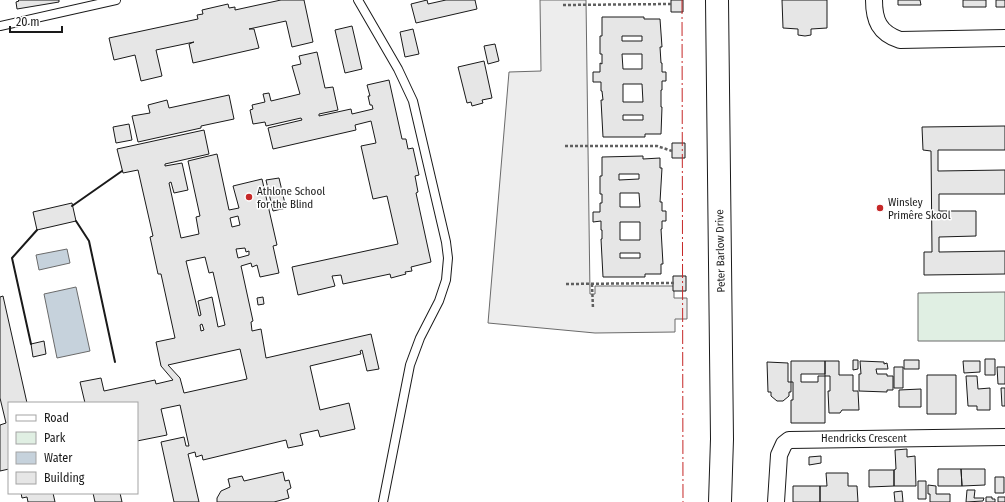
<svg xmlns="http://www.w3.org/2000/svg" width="1005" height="502" viewBox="0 0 1005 502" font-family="'Fira Sans Condensed',sans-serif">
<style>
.green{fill:#e0efe3;stroke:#6a6a6a}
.parking{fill:#ededed;stroke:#6a6a6a}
.water{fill:#c6d2dc;stroke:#6a6a6a}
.building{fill:#e6e6e6;stroke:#1a1a1a;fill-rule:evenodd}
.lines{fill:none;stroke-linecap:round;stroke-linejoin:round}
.lane-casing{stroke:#1a1a1a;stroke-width:10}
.street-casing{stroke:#1a1a1a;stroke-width:18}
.secondary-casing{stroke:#1a1a1a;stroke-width:24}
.path{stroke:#5f5f5f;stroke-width:2.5;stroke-dasharray:3 2;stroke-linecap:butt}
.lane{stroke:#fff;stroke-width:8}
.street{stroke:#fff;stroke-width:16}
.secondary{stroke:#fff;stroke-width:22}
.wall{stroke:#1a1a1a;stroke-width:2}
.power{stroke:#c62828;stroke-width:1;stroke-dasharray:14 3 2 3;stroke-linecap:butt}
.poi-dot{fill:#c62828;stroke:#fff;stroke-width:1.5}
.labels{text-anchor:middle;stroke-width:3;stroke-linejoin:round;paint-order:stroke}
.poi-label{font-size:11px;fill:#1a1a1a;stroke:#fff;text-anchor:start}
.street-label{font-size:11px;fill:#1a1a1a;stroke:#fff}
</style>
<rect width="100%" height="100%" fill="#fff"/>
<path class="green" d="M1005,292V341H918V293Z"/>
<path class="parking" d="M540,0H586L590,294H595V286H674V298H687V319H675V332L595,333L488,323L509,72L541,71Z"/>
<path class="water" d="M67,249L70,263L39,270L36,255Z
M76,287L90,351L57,358L44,294Z"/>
<path class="building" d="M18,0H59V2L17,9L16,2L19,1Z
M281,0H304L313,42L292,47L286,21L249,29H254L259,48L193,63L189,44L194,42L156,50L162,76L141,81L135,55L114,60L109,38L198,19L197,15L203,14L202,10L228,4L229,8L235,7V10Z
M427,0L428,4L446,0H475L477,9L416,23L411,4Z
M671,0H683V12H671Z
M782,0H827V28L811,29V35L805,36L798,35V29L783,28Z
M898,0H920L921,5H898Z
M963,0H986V7H963Z
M996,0H1005V7H996Z
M602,17H644V19H660L662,47H660L661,63H662V72H666V81H662V90H661V107H662L661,134H645V137H603L601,100H603L602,91H601V82H593V72H600V63L602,64V54H600V36H602ZM622,36H642V41H622ZM622,54H642V69H623ZM623,84H642L643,102H623ZM623,115H643V120H623Z
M352,26L362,69L345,73L335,30Z
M413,29L419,54L405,57L400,32Z
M495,44L499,61L488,64L484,46Z
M317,52L325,88L333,87L338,110L319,114V116L351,109L352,114L373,109L372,105H370L368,96H370L367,85L389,80L402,139H406L408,149L413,148L419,175L415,176L418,192L416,193L431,262L411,267L412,271L405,272L406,274L391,278L390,274L343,284L341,275L332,276L335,286L298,295L292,267L398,244L387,196L373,199L361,146L376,143L371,121L355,125L356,130L273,149L268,128L302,120L301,118L266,126L265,122L253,124L250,110L253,109L252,105L265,102L263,94L269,93L271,101L300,94L292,66L301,64L299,56Z
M484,61L492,98L482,100L483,103L472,106L471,102L467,103L458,67Z
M229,95L234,119L201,126V128L138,142L132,116L150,113L148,105L167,100L169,108Z
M129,124L132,140L116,143L113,127Z
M1005,126V150H938V171L1005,170V194H939V211H976V236L939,237V252L1005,251V274L924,275V252H932L931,151L923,150L922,127Z
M204,130L209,154L165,164V166L182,163L188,190L174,193L171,182L169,183L181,238L199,234L196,217L200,216L188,161L217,154L229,210L239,208L233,186L262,179L277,245L273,246L279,273L260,277L257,265L252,267L251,263L241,266L253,321L251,322L252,331L261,329L266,358L371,334L379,369L367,371L362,350L360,351L361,354L310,366L320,410L349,403L355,429L320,437L318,430L300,434L303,445L288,448L286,440L203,460L202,455L196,457L195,452L188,454L199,502H174L161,442L184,437L186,446H189L180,405L161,409L167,435L137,441V403H85L80,382L101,378L104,391L155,380L156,384L173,380L161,366L156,342L175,338L161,274H158L150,237L153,236L138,170L123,173L117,149ZM238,216L240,225L232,227L230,218ZM245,248L246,252L249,251V255L238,258L236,249ZM205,257L209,273L213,272L225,325L218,327L212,297L198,301L201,315L199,316L186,261ZM202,324L204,330L201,331L200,325ZM240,349L247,379L184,393L180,378L168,365Z
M672,143H685V158H672Z
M643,156V159L660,158V168H662L660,202H662V211H666V221H662V229H661L663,264H661V274H645V277H603L601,239H602V230H601V221L593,222V212H600V203H602V194H600V176H602V157ZM619,174H639V179L619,180ZM620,193H639L640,207H620ZM620,222H640V240H620ZM620,253H640V258H620Z
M279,178L286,208L273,211L266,180Z
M72,203L76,221L37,230L33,212Z
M673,276H686V291H673Z
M3,296L27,403H9V469L0,471V425L6,423L0,398V297Z
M263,297L264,304L258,305L257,298Z
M44,341L46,354L33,357L31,344Z
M985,359H995V375H985Z
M853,360H858V369L853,370Z
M904,360H919V369H904Z
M791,361H825V374H801V382H818V376H825V423H791V400H793V382H791Z
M825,361H839V375H853V391H858L859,410H842L840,413H829L828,391H830V376H825Z
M860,361L884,362V364L887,363L888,369H876L877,374H887V376H893V390H887V392L859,391V374H861Z
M963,361H980V372L964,373Z
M767,362L788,363V382H791V392H789V396L783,401H777L771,396V392H768Z
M894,367H903V388H894Z
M997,367H1005V384H998Z
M927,375H956V414H927Z
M966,376H977L978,389L990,388V410H977V406H968Z
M1001,388H1005V406H1002Z
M921,389V407H899V390Z
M907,449V457L915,456L916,486H894V470L896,469L895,450Z
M821,456V463L809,465V457Z
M938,469H961L962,486H938Z
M961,469H985V485L962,486Z
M869,470H894V486L869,487Z
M283,472L285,481L289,480L291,488L287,490L289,498L274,502H217V498L221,491L230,487L228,479L242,476L244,481Z
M826,473H848V486H857L858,502H820V486H827Z
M995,477H1004V493H995Z
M918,481H926V499H918Z
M928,485L936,486V494H950V502H930V494H928Z
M793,486H820V502H793Z
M967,490H975L974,498H984L983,501L966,502Z
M902,491L903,502H895L894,492Z
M21,493H53L55,502H28L27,497L22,498Z
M93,493H120L122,502H95Z
M986,497H992V499H995V502H986Z
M998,497H1005V502H998Z"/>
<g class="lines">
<g class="lane-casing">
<path id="lane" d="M358,0L398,69L413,101L446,242L448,258L446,280L439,301L420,338L410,365L383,502
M0,26L116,0"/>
</g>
<g class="street-casing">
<path id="street" d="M874,0C874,20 879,33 900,40L1005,38
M776,502L779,455L784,444L789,440L1005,437"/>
</g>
<g class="secondary-casing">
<path id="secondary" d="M717,0L722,439L720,502"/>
</g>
<path class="path" d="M563,5L671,4
M565,146H657L672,151
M566,284L674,283
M592,284L593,309"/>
<use href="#lane" class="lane"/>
<use href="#street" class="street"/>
<use href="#secondary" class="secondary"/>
<path class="wall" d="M72,206L122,171
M76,221L89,241L115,362
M31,344L12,258L37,230"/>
<path class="power" d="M682,0L683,502"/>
</g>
<g class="poi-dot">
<circle cx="249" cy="197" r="4"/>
<circle cx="880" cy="208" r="4"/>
</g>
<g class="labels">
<g class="poi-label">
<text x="257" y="195">Athlone School<tspan x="257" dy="13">for the Blind</tspan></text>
<text x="888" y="206">Winsley<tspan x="888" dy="13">Primêre Skool</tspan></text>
</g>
<g class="street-label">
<text transform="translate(720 251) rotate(-91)" y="4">Peter Barlow Drive</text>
<text x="864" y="442">Hendricks Crescent</text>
</g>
</g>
<rect x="8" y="402" width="130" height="92" fill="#ffffff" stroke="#a3a3a3"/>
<rect x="16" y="415" width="20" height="6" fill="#ffffff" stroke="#a3a3a3"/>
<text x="44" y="422" font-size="12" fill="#1a1a1a">Road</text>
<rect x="16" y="432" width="20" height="12" fill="#e0efe3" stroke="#a3a3a3"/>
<text x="44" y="442" font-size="12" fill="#1a1a1a">Park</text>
<rect x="16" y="452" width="20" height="12" fill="#c6d2dc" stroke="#a3a3a3"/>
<text x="44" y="462" font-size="12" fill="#1a1a1a">Water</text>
<rect x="16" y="472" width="20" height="12" fill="#e6e6e6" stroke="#a3a3a3"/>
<text x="44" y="482" font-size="12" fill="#1a1a1a">Building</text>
<path d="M10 26v6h52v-6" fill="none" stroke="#1a1a1a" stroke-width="2"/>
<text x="16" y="26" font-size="12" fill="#1a1a1a" stroke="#ffffff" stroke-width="3" paint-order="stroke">20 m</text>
</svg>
